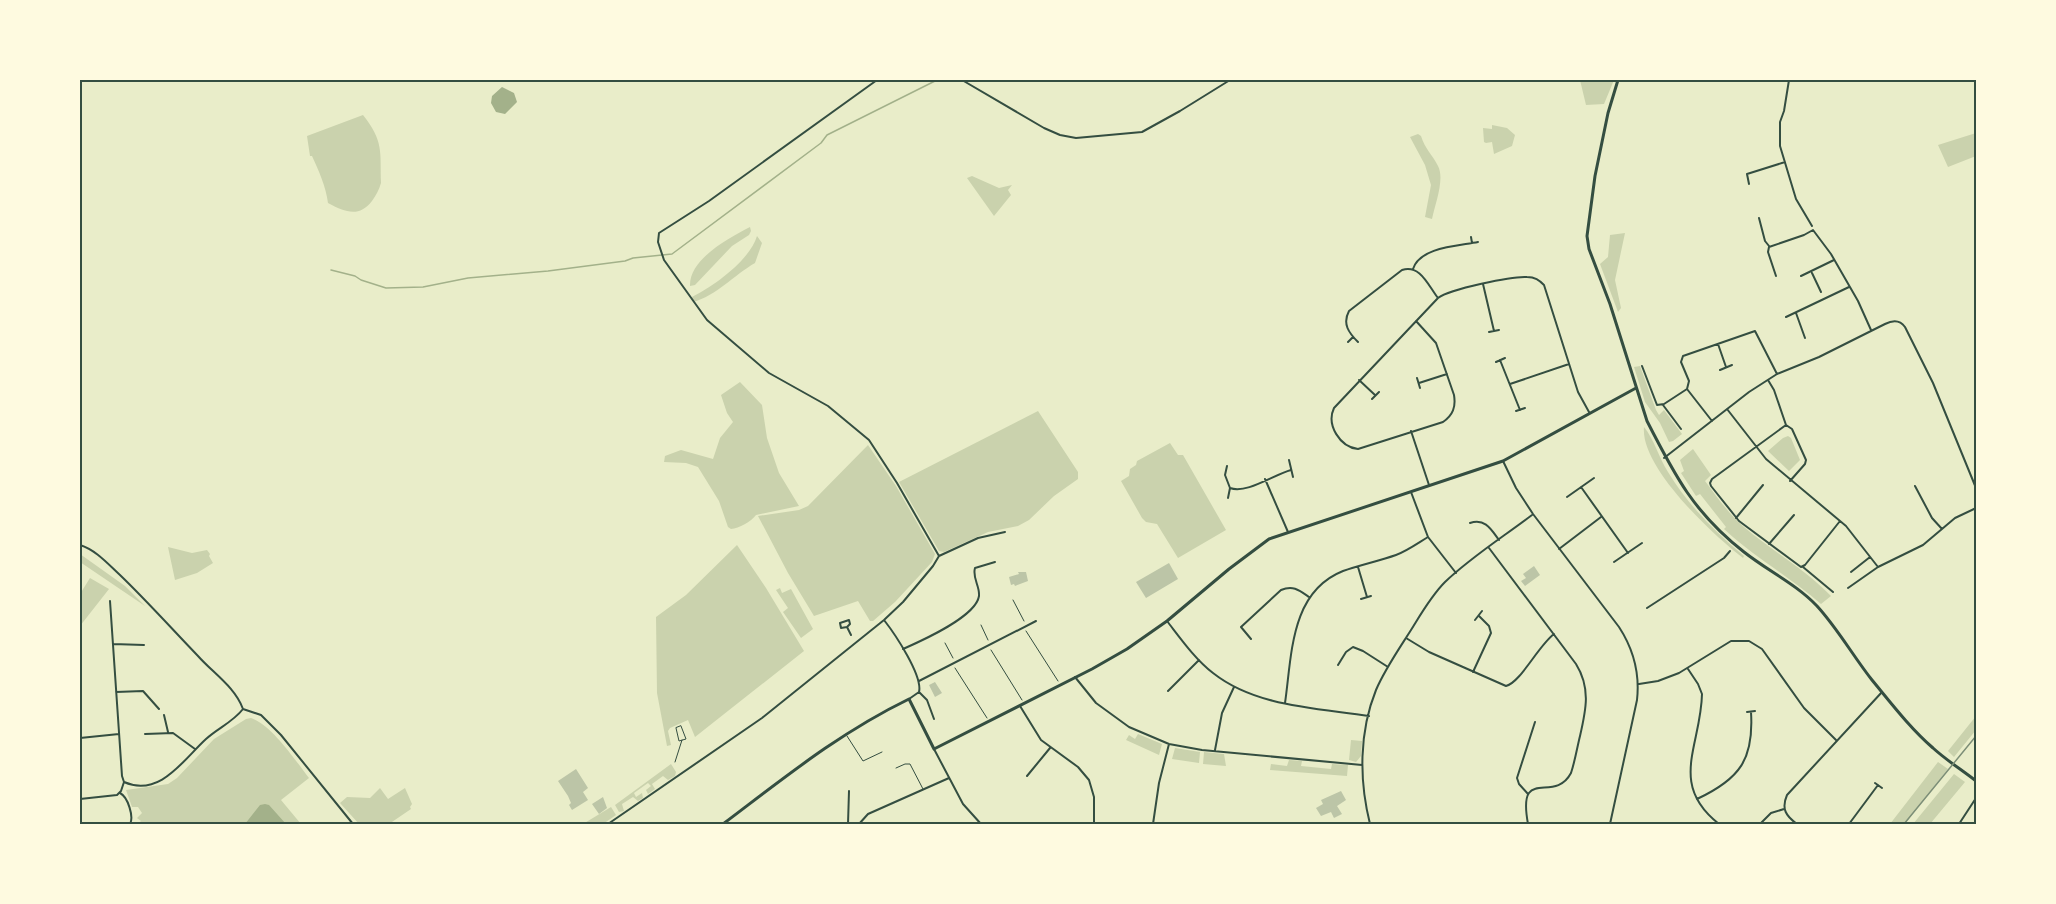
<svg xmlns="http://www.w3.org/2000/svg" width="2056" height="904" viewBox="0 0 2056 904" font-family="Jost,sans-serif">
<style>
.green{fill:#cad2ad}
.water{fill:#a3b18a}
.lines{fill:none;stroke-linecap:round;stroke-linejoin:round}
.stream{stroke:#a3b18a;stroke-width:1.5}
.building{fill:#bcc5a7}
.path{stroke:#344e41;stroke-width:1}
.service{stroke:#344e41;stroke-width:1}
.minor{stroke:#344e41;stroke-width:2}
.tertiary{stroke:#344e41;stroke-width:3}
.rail{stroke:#7c8e77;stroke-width:1.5}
.neatline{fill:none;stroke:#344e41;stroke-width:2}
</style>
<rect width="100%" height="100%" fill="#e9edc9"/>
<path class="green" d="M1580,80H1614L1604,104L1586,105Z
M363,115C384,142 380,151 381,183C379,190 376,195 372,201C359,218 345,212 328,203C326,187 319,171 312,156H310L307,136Z
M1492,125L1507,128L1515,135L1512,146L1494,154L1492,142L1486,143L1484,142L1483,128L1492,129Z
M1976,133V156L1948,167L1938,145Z
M1418,134L1421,136C1425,149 1432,154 1438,166C1445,179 1435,204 1432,219L1425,217L1431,185L1425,165L1410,137Z
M972,176L999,188L1012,185L1008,190L1011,195L994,216L967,178Z
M750,227L751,231L749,235L732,246L695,285L690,286C689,259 729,238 750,227Z
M1625,233L1615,280L1621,308L1618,312L1600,264L1608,257L1610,235Z
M757,236L762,243L755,263C734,275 716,296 693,302L692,297C714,286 750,260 757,236Z
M1640,366L1656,410L1659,415L1664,410L1682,434L1673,441L1669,442L1660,423L1645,402L1634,367Z
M740,382L762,405L767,438L779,473L799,506L756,515C751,522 739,528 731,529L728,527L719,501L698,467L686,463L664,462L665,456L681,450L713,459L720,438L733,422L727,413L721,395Z
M1038,411L1078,472V479L1054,496L1029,520L1018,526L988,532L944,552L939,551L899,482Z
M1644,427C1654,439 1659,458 1668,472C1688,505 1715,532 1744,556L1743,558C1713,535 1640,467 1644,427Z
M1788,436L1791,438L1800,460L1789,471L1768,451L1783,438Z
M1170,443L1178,455H1183L1226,530L1178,558L1157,524L1146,522L1142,518L1121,481L1129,476L1130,469L1136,465L1137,461Z
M868,445L896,486L935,554L932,562L895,602L873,621H870L858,601L814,616L788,573L758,516L799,510L808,506Z
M1693,449L1711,475L1705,481C1717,497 1728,513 1744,527C1772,551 1805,569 1831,596L1821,604C1790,577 1754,557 1724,529L1726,527L1700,494L1696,496L1681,473L1684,471L1680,460Z
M737,545L766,588L804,651L695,737L688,720L670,728L668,731L671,745L667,746L657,693L656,617L686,595Z
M168,547L192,553L207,550L210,554L209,556L213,563L197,573L175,580Z
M80,554L125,586L145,606L80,562Z
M90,578L109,589L80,626V594Z
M780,588L782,593L791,589L813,629L801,638L783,612L788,608L776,590Z
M1976,716V730L1954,757L1948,751Z
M251,718C272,725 295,760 309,778L281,800L301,824H137L141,821L137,818L142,813L138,807H132L126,790L168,784L177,778L214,739L246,719Z
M1138,734L1162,744L1159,755L1126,740L1129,735L1135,739Z
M1351,740L1362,741L1361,756L1356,762L1349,760Z
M1175,748L1200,752L1199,763L1172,759Z
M1204,752L1224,754L1226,766L1203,764Z
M1289,760L1302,761L1301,766L1331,769L1332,764L1348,765L1347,776L1270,770L1271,764L1287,766Z
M1938,762L1948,769L1905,824H1890Z
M671,764L676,772L675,776L668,780L663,776L652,784L655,789L648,794L646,790L651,786L648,783L634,793L636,797L642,793L643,798L638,801L633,797L622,804L624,811L619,812L615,805Z
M1954,774L1965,782L1930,824H1913Z
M380,788L388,799L405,788L412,804L410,807L411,809L389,824H359L340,803L347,797L370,798Z
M611,807L616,815L603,824H583Z"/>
<path class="water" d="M502,87L514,93L517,102L505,114L496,112L491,103L492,96Z
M265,804L269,805L286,824H245L260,805Z"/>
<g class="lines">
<path class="stream" d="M331,270L355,276L361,280L386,288L423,287L468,278L548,271L625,261L633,258L672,254L821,143L827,135L937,80"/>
</g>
<path class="building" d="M1169,563L1178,579L1146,598L1136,582Z
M1534,566L1540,575L1525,586L1521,581L1526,578L1523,574Z
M1018,572H1026L1028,581L1015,586L1014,584L1011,585L1009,577L1019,574Z
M935,682L942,693L935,697L929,685Z
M576,769L588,788L583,792L588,800L572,810L569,805L571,803L568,796L558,781Z
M1341,791L1346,800L1337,806L1342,814L1334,818L1331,812L1321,816L1316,808L1323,804L1321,800Z
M603,797L607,808L599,814L592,804Z"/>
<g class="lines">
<path class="path" d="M1013,600L1024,621
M981,625L988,640
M1026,631L1058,681
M945,643L953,658
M991,650L1022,700
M955,668L987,718
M681,726L686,739L679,741L676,728Z"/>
<path class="service" d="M847,736L863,761L882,752
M675,762L682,740
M896,768L905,764H910L923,789"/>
<path class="minor" d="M877,80L709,201L659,233L658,242L664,260L707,320L769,373L828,406L869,440L897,483L939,556
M962,80L1044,128L1060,135L1076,138L1142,132L1180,111L1230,80
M1789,80L1784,111L1780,122V146L1796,199L1812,226
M1749,184L1747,174L1785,162
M1759,218L1765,241L1769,246
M1471,237L1472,243
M1413,269C1420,247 1458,246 1478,242
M1812,273L1821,292
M1776,276L1768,252L1769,247L1804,235L1813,230L1831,254L1858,301L1871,330
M1801,276L1834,260
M1483,284L1494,331
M1796,313L1805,338
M1786,317L1849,287
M1416,321L1436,343L1454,395C1456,407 1453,415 1443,422L1358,449C1340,447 1326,425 1334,408L1438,298C1450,289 1512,276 1527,277C1535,277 1539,280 1544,285L1578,392L1589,412
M1489,332L1499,330
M1348,342L1353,337
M1358,342C1349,333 1342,324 1349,311L1402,270C1420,264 1428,285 1438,298
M1718,344L1726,367
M1500,360L1520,410
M1496,362L1505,358
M1642,366L1657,405L1664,404L1687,389
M1720,370L1732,365
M1417,378L1420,388
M1359,380L1375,395
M1768,380L1774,390L1786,425L1792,429L1806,460L1805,464L1790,481
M1419,383L1447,374
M1510,384L1569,364
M1372,399L1379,392
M1663,405L1681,429
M1727,409L1766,459L1846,526L1878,567
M1516,411L1525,408
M1712,421L1687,389L1689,381L1681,362L1683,356L1755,331L1777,374
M1786,425L1712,479L1710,483L1711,486L1739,521L1801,567L1805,565L1840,521
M1411,431L1429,485
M1664,458L1749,392L1777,374L1819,357L1885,324C1893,320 1900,320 1905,327L1933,383L1976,488
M1289,460L1293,477
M1503,461L1516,488L1533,514L1619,627C1634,650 1640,673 1637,700L1610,824
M1227,466L1225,475L1230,488L1228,498
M1265,479L1288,532
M1915,486L1932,518L1942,529
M1581,487L1628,553
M1230,488C1247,494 1273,475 1291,470
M1411,492L1428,537L1456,573
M1567,497L1594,478
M1736,518L1763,485
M1470,523C1485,518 1491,529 1499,540
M1769,544L1794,515
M80,545C96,550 108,564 120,575C147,601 172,629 198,656C213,673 235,687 243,709L261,715L281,735L353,824
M1489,548L1576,664C1591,688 1586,710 1580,736C1577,748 1575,761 1571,773C1554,805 1517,764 1528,824
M1559,549L1601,517
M1614,562L1642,543
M1358,567L1367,597
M1803,567L1833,592
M1851,572L1870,557
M1848,588L1878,567L1923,545L1955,518L1976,508
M1361,599L1371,596
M110,601L122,776L124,782C160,798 184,759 206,739C218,728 233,722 243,709
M1647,608L1724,558L1730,551
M884,620C895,634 923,676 919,692
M1475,620L1482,611
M1167,621C1181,639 1195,659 1213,673C1256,707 1317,708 1369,716
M847,627L841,628L840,623L849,620L850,624L847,627L851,635
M1406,638L1429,652L1506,686C1521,682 1538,646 1554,634
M1251,639L1241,627L1281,590C1293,585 1299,590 1309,597
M113,644L144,645
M903,649C921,641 976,617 979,596C980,586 972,578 975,568L995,562
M1338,665L1346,652L1353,647L1363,651L1388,667
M1688,669L1698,684L1702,694C1701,746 1668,784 1719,824
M1473,672L1491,633L1489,626L1479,616
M1075,677L1096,703L1129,727L1169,744L1202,750L1362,765
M919,681L1036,621
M1639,684L1658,681L1679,673L1731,641H1749L1762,649L1804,708L1836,740
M1168,691L1199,660
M116,692L143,691L159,709
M919,692L927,700L934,719
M909,699L919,692
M1285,703C1292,655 1290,592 1343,571C1360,565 1379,561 1396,555C1407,551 1418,543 1428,537
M1020,706L1041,740L1078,767L1089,780L1094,797V824
M1747,712L1755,711
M164,715L168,732
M145,734L173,733L195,749
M80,738L119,734
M934,749L963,804L981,824
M1215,750L1222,713L1234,687
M1027,776L1050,748
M1875,783L1882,788
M120,793C128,797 134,817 130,824
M1528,794L1519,784L1517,778L1535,722
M80,799L117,795L121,791L124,782
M1697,799C1740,779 1754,759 1751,712
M608,824L762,718L884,620L903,602L933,566L939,556L978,538L1005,532
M848,824L849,791
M859,824L868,814L949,778
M1153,824L1159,783L1169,744
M1277,824L1283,823L1296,824
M1370,824C1359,780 1359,732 1376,690C1385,669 1399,649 1411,630C1421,614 1431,596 1445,582C1471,557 1503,537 1532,515
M1760,824L1771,813L1784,809
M1797,824C1786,816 1781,809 1787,795L1882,692
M1849,824L1878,785
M1959,824L1976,798"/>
<path class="tertiary" d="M1618,80L1608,113L1595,176L1587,236L1589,249L1610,304L1647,421C1675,476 1694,513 1744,552C1768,571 1796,584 1817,606C1838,629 1853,656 1872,680C1891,703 1910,728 1933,748C1946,760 1962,770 1976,781
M723,824C784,778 839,733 909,699L934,749L1092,669L1127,649L1167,621L1229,569L1269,539L1503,461L1636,388"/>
<path class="rail" d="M1904,824L1976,736"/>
</g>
<rect width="2056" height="904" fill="none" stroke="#fefae0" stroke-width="162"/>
<rect x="81" y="81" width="1894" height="742" class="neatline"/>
</svg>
